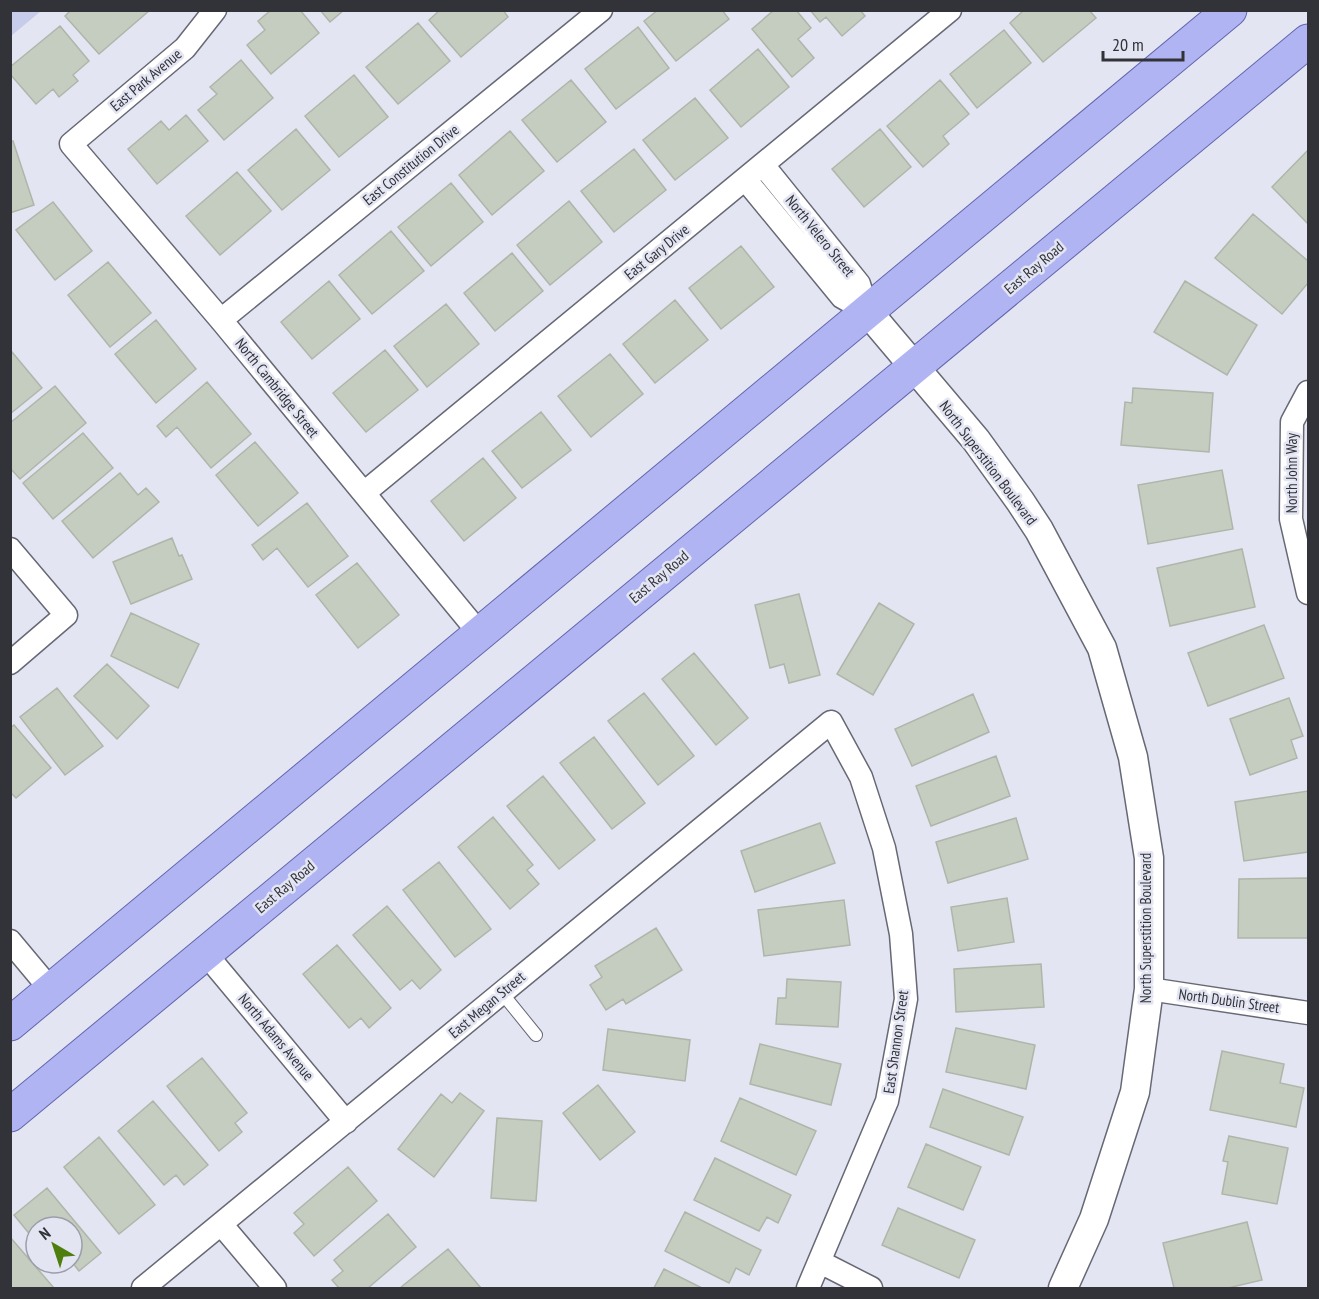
<svg xmlns="http://www.w3.org/2000/svg" width="1319" height="1299" viewBox="0 0 1319 1299" font-family="'PT Sans Narrow',sans-serif">
<style>
.green{fill:#c7ccea}
.building{fill:#c5cdc0;stroke:#afb6a9;stroke-width:1.5}
.lines{fill:none;stroke-linecap:round;stroke-linejoin:round}
.service-casing{stroke:#666874;stroke-width:14}
.minor-casing{stroke:#666874;stroke-width:25}
.tertiary-casing{stroke:#666874;stroke-width:31}
.primary-casing{stroke:#6366ac;stroke-width:35}
.service{stroke:#fff;stroke-width:12}
.minor{stroke:#fff;stroke-width:22}
.tertiary{stroke:#fff;stroke-width:28}
.primary{stroke:#b1b4f3;stroke-width:33}
.labels{text-anchor:middle;stroke-width:5;stroke-linejoin:round;paint-order:stroke}
.street-label{font-size:15px;fill:#323338;stroke:#e3e5f3}
</style>
<rect width="100%" height="100%" fill="#e3e5f3"/>
<path class="green" d="M11,10H41V11L11,36Z"/>
<path class="building" d="M71,10H150L99,54L65,16Z
M271,10H300L319,33L271,74L247,45L265,30L258,21Z
M320,10H344L330,22Z
M440,10H503L508,17L461,57L429,20Z
M658,10H722L729,19L676,61L644,21Z
M774,10H796L811,28L798,39L814,58L792,77L752,29Z
M810,10H860L865,16L842,36L826,17L820,22Z
M1024,10H1089L1096,18L1043,62L1010,23Z
M418,23L450,61L398,104L366,67Z
M60,26L89,61L73,75L78,81L59,97L53,89L36,104L10,74V67Z
M638,27L669,68L616,109L585,69Z
M1004,30L1031,63L977,108L950,74Z
M758,49L789,87L741,127L710,90Z
M241,60L273,98L224,140L198,110L217,94L210,87Z
M354,75L388,117L339,157L305,116Z
M571,80L606,122L557,162L522,120Z
M940,80L969,114L943,136L949,144L923,167L887,126Z
M695,98L728,138L675,180L643,140Z
M186,115L208,141L157,184L128,149L161,121L169,130Z
M296,129L330,170L282,210L248,170Z
M880,129L911,167L864,207L832,169Z
M510,131L544,171L492,215L459,175Z
M13,141L34,205L10,213V142Z
M634,149L666,190L614,232L581,191Z
M1308,150V224L1272,187Z
M237,172L271,211L220,255L186,216Z
M451,183L483,222L431,266L398,227Z
M569,201L602,242L550,285L517,245Z
M53,202L92,251L55,280L16,230Z
M1253,214L1308,261V283L1282,314L1215,258Z
M391,231L424,271L372,314L339,275Z
M741,246L774,287L721,329L689,288Z
M512,253L543,291L495,331L464,293Z
M108,262L151,313L110,347L68,295Z
M329,281L360,319L312,359L281,322Z
M1185,281L1257,325L1227,375L1154,332Z
M675,300L708,340L655,383L623,344Z
M446,304L479,344L427,387L394,346Z
M156,320L196,369L156,403L115,354Z
M385,350L418,390L366,432L333,393Z
M12,352L42,388L10,414V353Z
M610,354L643,394L591,437L558,396Z
M207,382L251,434L211,468L177,427L166,437L157,426Z
M55,386L86,423L20,479L10,468V423Z
M1133,388L1213,393L1209,452L1121,445L1125,402L1132,403Z
M541,412L571,450L522,488L492,451Z
M83,433L113,468L53,519L23,483Z
M255,442L298,493L258,526L216,475Z
M483,458L516,498L464,541L431,501Z
M1222,470L1233,529L1148,544L1138,485Z
M120,473L138,495L146,488L159,502L93,558L62,521Z
M307,503L348,556L308,587L277,548L263,560L252,545Z
M172,538L179,556L182,555L192,579L131,604L113,562Z
M1242,549L1255,607L1170,626L1157,568Z
M357,563L399,615L358,648L316,595Z
M799,594L820,675L789,683L784,664L770,668L755,605Z
M879,603L914,624L873,695L837,674Z
M131,613L199,644L178,688L111,656Z
M1264,625L1284,678L1208,706L1188,653Z
M694,653L748,718L716,745L662,679Z
M107,664L149,706L117,739L74,696Z
M57,688L103,746L65,775L20,717Z
M644,693L694,756L658,785L608,721Z
M973,694L989,732L912,766L895,729Z
M1289,698L1303,736L1291,740L1297,758L1250,775L1230,719Z
M14,725L51,768L16,798L10,792V728Z
M594,737L645,803L612,829L560,763Z
M996,756L1010,796L931,826L916,786Z
M543,776L595,840L559,869L507,806Z
M1308,791V852L1244,861L1235,802Z
M493,817L533,865L527,870L539,884L510,909L458,847Z
M1016,818L1028,859L948,883L936,842Z
M820,823L835,863L755,892L741,851Z
M439,862L491,929L455,957L403,890Z
M1308,878V938H1238L1239,879Z
M1007,898L1014,942L958,951L951,907Z
M844,900L850,945L764,956L758,910Z
M387,906L441,970L420,989L412,980L400,990L353,935Z
M656,928L682,970L626,1004L623,999L606,1010L590,985L602,977L595,966Z
M337,945L391,1008L369,1028L361,1018L349,1028L303,974Z
M1041,964L1044,1007L956,1012L954,969Z
M787,979L841,982L838,1027L776,1024L778,998H786Z
M956,1028L1035,1045L1026,1089L946,1072Z
M608,1029L690,1040L685,1081L603,1070Z
M760,1044L841,1064L831,1105L750,1084Z
M1222,1051L1284,1064L1280,1083L1304,1088L1296,1127L1210,1110Z
M202,1058L247,1113L235,1123L242,1132L219,1151L167,1086Z
M598,1085L635,1132L600,1160L563,1113Z
M943,1089L1023,1117L1009,1155L930,1127Z
M460,1093L484,1111L434,1177L398,1149L441,1094L452,1103Z
M740,1098L816,1131L796,1175L721,1141Z
M153,1101L208,1165L184,1185L176,1175L164,1185L118,1131Z
M497,1118L542,1121L536,1201L491,1198Z
M1229,1136L1288,1148L1277,1204L1222,1194L1228,1162L1223,1161Z
M99,1137L155,1205L119,1234L64,1167Z
M926,1144L981,1167L963,1210L908,1187Z
M715,1158L791,1195L778,1223L767,1217L759,1231L694,1200Z
M348,1167L377,1201L314,1256L294,1233L304,1224L294,1213Z
M47,1188L101,1253L79,1271L72,1262V1227H36V1242L14,1215Z
M898,1208L975,1240L959,1278L882,1245Z
M685,1212L761,1250L749,1275L736,1268L729,1283L665,1251Z
M388,1214L416,1247L368,1288H339L332,1280L343,1271L334,1260Z
M1247,1222L1262,1280L1228,1288H1174L1163,1243Z
M10,1237L54,1288H10Z
M448,1249L481,1288H400Z
M664,1269L702,1288H654Z"/>
<g class="lines">
<g class="service-casing">
<path id="service" d="M502,993L536,1035"/>
</g>
<g class="minor-casing">
<path id="minor" d="M215,10L185,48L71,144L221,320L480,634
M763,165L859,284L867,311
M745,179L842,297L867,311
M221,320L601,10
M1308,392L1292,422L1291,519L1308,593
M364,493L950,10
M10,549L66,615L10,663
M10,941L51,990
M205,953L346,1122
M1149,989L1308,1013
M221,1224L275,1288
M820,1262L871,1288
M143,1288L831,722L861,777L884,848L901,934L906,999L887,1101L808,1288"/>
</g>
<g class="tertiary-casing">
<path id="tertiary" d="M867,311L976,440L1020,501L1039,530L1102,648L1133,757L1149,858V989L1135,1092L1094,1219L1063,1288"/>
</g>
<g class="primary-casing">
<path id="primary" d="M10,1024L1230,10
M10,1115L1308,41"/>
</g>
<use href="#service" class="service"/>
<use href="#minor" class="minor"/>
<use href="#tertiary" class="tertiary"/>
<use href="#primary" class="primary"/>
</g>
<g class="labels">
<g class="street-label">
<text transform="translate(146 80) rotate(-40)" y="5">East Park Avenue</text>
<text transform="translate(411 165) rotate(-39)" y="5">East Constitution Drive</text>
<text transform="translate(820 236) rotate(51)" y="5">North Velero Street</text>
<text transform="translate(657 252) rotate(-39)" y="5">East Gary Drive</text>
<text transform="translate(1034 268) rotate(-40)" y="5">East Ray Road</text>
<text transform="translate(277 388) rotate(51)" y="5">North Cambridge Street</text>
<text transform="translate(988 463) rotate(53)" y="5">North Superstition Boulevard</text>
<text transform="translate(1292 473) rotate(-90)" y="5">North John Way</text>
<text transform="translate(659 577) rotate(-40)" y="5">East Ray Road</text>
<text transform="translate(285 887) rotate(-40)" y="5">East Ray Road</text>
<text transform="translate(1146 928) rotate(-90)" y="5">North Superstition Boulevard</text>
<text transform="translate(1229 1001) rotate(8)" y="5">North Dublin Street</text>
<text transform="translate(487 1005) rotate(-40)" y="5">East Megan Street</text>
<text transform="translate(276 1037) rotate(50)" y="5">North Adams Avenue</text>
<text transform="translate(896 1042) rotate(-82)" y="5">East Shannon Street</text>
</g>
</g>
<rect width="1319" height="1299" fill="none" stroke="#323338" stroke-width="24"/>
<g transform="translate(54 1245) rotate(321)"><circle r="28" fill="#e3e5f3" stroke="#9c9ea8" stroke-width="1.5"/>
<path d="M0-4.5L10 22L0 15L-10 22Z" fill="#4e7f0d"/>
<text y="-9" font-size="16" font-weight="bold" text-anchor="middle" fill="#323338">N</text>
</g>
<path d="M1103 51v9h80v-9" fill="none" stroke="#323338" stroke-width="3"/>
<text x="1112" y="51" font-size="18" fill="#323338" stroke="#e3e5f3" stroke-width="4.5" paint-order="stroke">20 m</text>
</svg>
